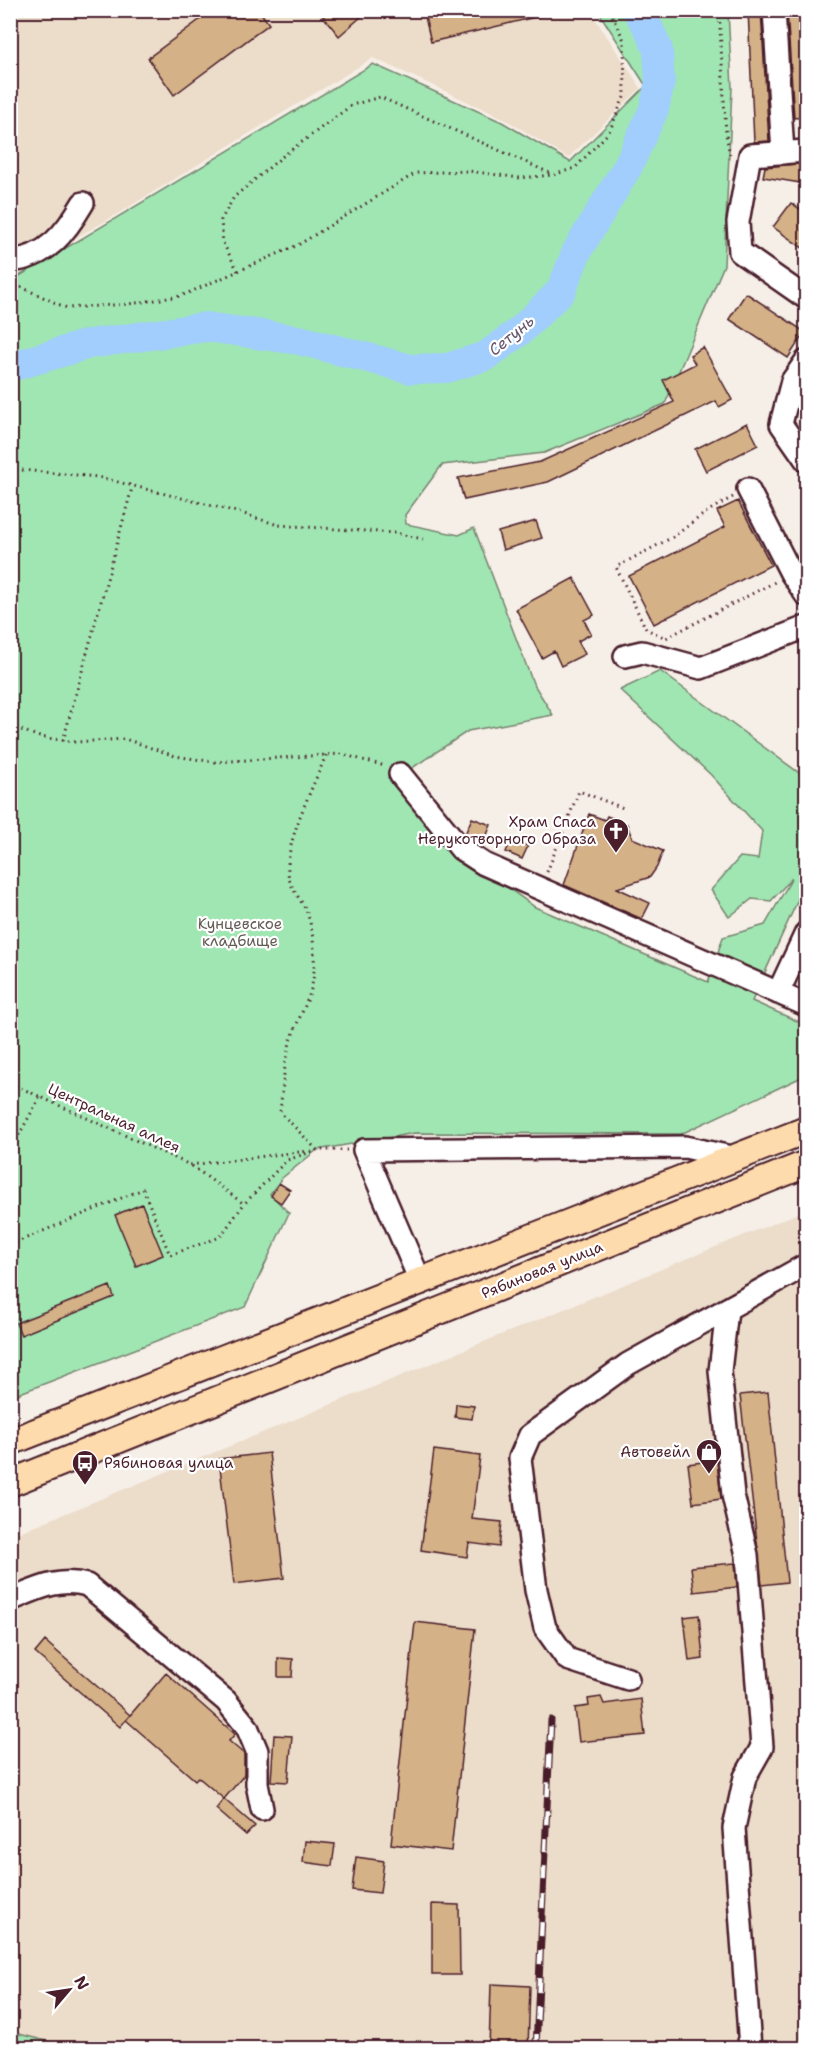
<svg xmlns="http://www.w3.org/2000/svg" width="817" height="2059" viewBox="0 0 817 2059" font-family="'Shantell Sans',sans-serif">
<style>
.built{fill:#ecdcca}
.green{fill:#a0e6b2;stroke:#75826e;stroke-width:1.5}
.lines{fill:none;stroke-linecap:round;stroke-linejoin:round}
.river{stroke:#a1cefc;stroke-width:30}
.building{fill:#d4b187;stroke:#4a1f2b;stroke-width:1.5}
.minor-casing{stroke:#4a1f2b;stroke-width:26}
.major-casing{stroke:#4a1f2b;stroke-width:30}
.path{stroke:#4a1f2b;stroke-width:3;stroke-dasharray:1.5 4.5;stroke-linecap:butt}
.minor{stroke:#fff;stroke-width:21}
.major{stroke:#fedbac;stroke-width:26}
.rail-casing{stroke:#4a1f2b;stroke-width:7}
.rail{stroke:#fff;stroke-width:4.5;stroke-dasharray:14;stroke-linecap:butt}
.labels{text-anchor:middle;stroke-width:4.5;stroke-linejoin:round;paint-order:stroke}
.poi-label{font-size:15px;fill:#4a1f2b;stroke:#fff;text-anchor:end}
.park-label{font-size:15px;fill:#645b54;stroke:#fff}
.street-label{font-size:15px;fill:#4a1f2b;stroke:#fff}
.water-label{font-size:16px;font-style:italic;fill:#64546a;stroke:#fff}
</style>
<rect width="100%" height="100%" fill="#f6efe7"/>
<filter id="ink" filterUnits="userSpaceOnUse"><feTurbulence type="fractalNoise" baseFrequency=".0167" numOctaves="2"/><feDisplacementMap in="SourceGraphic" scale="12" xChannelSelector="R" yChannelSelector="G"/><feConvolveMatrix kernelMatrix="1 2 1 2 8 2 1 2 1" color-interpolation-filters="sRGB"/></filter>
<g filter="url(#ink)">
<path class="built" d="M11,11H590L641,88L568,158L503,118L373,58L104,222L16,271L11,267Z
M806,1210V2048H11L10,1536Z"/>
<path class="green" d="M598,11H728L732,88L724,265L665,404L544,453L442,465L405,515L406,524L459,535L474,528L533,683L553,715L468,731L406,772L500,882L535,907L708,982L723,937L765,925L792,878L771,901L752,899L729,917L711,890L740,857L758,859L762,831L711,775L620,690L660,671L806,778V882L752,1001L806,1025V1075L681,1134L415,1133L317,1150L282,1178L270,1194L289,1213L245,1307L15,1395L11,1382V274L16,278L373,64L502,122L570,162L646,86Z
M11,2032L74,2048H11Z"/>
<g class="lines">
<path class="river" d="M10,367L89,344L206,327L299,340L411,369L447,368L486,356L520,331L561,291L577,251L628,166L654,109L660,82L658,50L649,29L637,10"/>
</g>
<path class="building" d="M213,10H259L269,24L174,95L148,58Z
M318,10H369L339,36Z
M434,10H539L540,16L431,42L424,13Z
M748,10H761L769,141L754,142Z
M787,10H807V117L794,118Z
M797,164L807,166V184L763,177L765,167Z
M791,203L807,214V251L773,227Z
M746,293L805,332L788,358L729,319Z
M703,347L732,400L719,407L716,401L548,482L464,500L458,478L540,462L674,402L663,380L695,364L690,355Z
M747,423L758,445L706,471L695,449Z
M738,501L771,565L654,624L629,576L725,527L717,511Z
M536,521L542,538L503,550L498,532Z
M574,578L594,615L584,620L591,634L578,641L585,654L561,666L554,651L542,658L516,609Z
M589,814L605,820L607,816L627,824L632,838L663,851L657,867L650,877L617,888L650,903L642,919L564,885Z
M472,818L491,825L484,842L465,834Z
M511,840L528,846L522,859L506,852Z
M279,1183L290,1190L281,1203L271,1196Z
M142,1204L163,1255L136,1266L115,1215Z
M110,1286L114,1297L21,1335L16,1323Z
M768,1392L787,1582L762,1585L740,1395Z
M456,1404L474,1406L472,1419L455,1417Z
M434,1450L480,1456L472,1519L502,1522L499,1547L469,1543L467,1557L421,1550Z
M269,1453L284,1578L234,1584L219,1459Z
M717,1460L721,1499L693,1503L688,1464Z
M735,1563L737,1587L694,1592L691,1567Z
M699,1615L703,1659L689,1661L684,1617Z
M415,1622L475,1629L451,1851L391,1844Z
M45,1641L130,1715L120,1727L35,1653Z
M278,1658L293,1659L292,1677H278Z
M166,1673L235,1734L229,1741L244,1754V1775L224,1799L198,1777L195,1780L126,1720Z
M601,1697L604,1704L641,1699L645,1735L579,1742L575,1708L589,1706L588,1699Z
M274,1735L292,1736L288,1782L271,1781Z
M224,1799L255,1826L246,1835L216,1809Z
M305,1841L335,1844L332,1866L303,1862Z
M356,1857L384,1861L380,1893L352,1890Z
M432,1904L459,1905L460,1975H432Z
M491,1984L530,1986L528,2049H489Z"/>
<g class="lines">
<g class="minor-casing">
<path id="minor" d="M774,10L783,153
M806,151L750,155L738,222L740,252L806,298
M10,261C47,258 66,232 83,203
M806,361L792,381L781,424L806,460
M748,489L791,573L806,595
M625,656L642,652L701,668L806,627
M400,774L461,849L484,864L806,1005
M778,993L806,933
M421,1283L364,1150L685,1147L736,1158
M727,1310L720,1371L733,1495L747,1555L762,1747L745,1777L734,1828L750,2048
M10,1600C37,1589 59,1577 87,1585L226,1701L247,1727L257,1751V1784L262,1809
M628,1679L567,1659L545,1628L536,1590L520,1458L530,1435L628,1364L806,1265"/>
</g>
<g class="major-casing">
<path id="major" d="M10,1442L806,1130
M10,1483L806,1164"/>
</g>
<path class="path" d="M719,10L726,134L730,155
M238,271L223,243L221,220L234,197L283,156L352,105L380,97L552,174
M10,282L67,308L129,304L181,296L298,245L416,173L469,171L520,178L553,175L575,168L609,132L625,95L624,40L609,10
M10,469L98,477L241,513L278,525L395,533L423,539
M733,497L708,511L673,537L616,567L646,629L666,638L775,582
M10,726L40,737L75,742L125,739L175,756L215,762L341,754L385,766
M63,741L132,488
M326,755C313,788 286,838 288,873C290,888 300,898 306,910C313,927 315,952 314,969C313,996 301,1011 293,1034C284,1057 283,1087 280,1112L317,1150H347
M547,872L579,791L623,808
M10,1083L190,1165L308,1151
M10,1151L40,1097
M192,1166L244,1204
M10,1245L143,1189L170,1255L220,1237L244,1204L287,1160L317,1150"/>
<use href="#minor" class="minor"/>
<use href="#major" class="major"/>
<g class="rail-casing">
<path id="rail" d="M536,2048L551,1720"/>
</g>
<use href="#rail" class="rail"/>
</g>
</g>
<defs>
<g id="church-pin" transform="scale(1.35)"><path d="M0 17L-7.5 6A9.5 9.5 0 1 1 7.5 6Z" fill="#4a1f2b" stroke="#fff"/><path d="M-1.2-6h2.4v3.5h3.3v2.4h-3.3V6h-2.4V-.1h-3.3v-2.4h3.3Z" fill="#fff"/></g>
<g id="shop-pin" transform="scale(1.35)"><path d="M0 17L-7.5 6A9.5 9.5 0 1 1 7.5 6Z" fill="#4a1f2b" stroke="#fff"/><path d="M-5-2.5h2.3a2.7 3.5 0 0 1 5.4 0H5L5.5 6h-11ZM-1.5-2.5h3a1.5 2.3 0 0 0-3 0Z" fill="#fff"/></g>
<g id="bus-pin" transform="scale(1.35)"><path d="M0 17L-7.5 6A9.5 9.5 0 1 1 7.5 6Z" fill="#4a1f2b" stroke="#fff"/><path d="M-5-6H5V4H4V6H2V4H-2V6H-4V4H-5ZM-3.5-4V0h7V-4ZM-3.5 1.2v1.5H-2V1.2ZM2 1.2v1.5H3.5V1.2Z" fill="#fff"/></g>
</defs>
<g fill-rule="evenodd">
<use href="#church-pin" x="616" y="831"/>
<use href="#shop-pin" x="709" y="1452"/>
<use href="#bus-pin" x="85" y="1463"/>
</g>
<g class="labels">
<g class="poi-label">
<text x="596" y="827">Храм Спаса<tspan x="596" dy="17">Нерукотворного Образа</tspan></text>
<text x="690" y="1457">Автовейл</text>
<text x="104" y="1468" text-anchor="start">Рябиновая улица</text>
</g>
<g class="park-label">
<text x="240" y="929">Кунцевское<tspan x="240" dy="17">кладбище</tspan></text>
</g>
<g class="street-label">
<text transform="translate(114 1118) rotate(25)" y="5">Центральная аллея</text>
<text transform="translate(542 1270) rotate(-22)" y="5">Рябиновая улица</text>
</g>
<g class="water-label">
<text transform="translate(511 335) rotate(-39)" y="6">Сетунь</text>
</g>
</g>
<rect width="817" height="2059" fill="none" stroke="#fff" stroke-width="36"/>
<rect x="18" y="18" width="781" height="2023" fill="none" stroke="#4a1f2b" stroke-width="2" filter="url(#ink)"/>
<g transform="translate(69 1990) rotate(61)" stroke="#ffffff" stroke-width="4.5" paint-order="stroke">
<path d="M0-4.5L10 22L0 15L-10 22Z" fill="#4a1f2b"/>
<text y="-9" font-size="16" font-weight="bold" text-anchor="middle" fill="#4a1f2b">N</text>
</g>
</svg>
